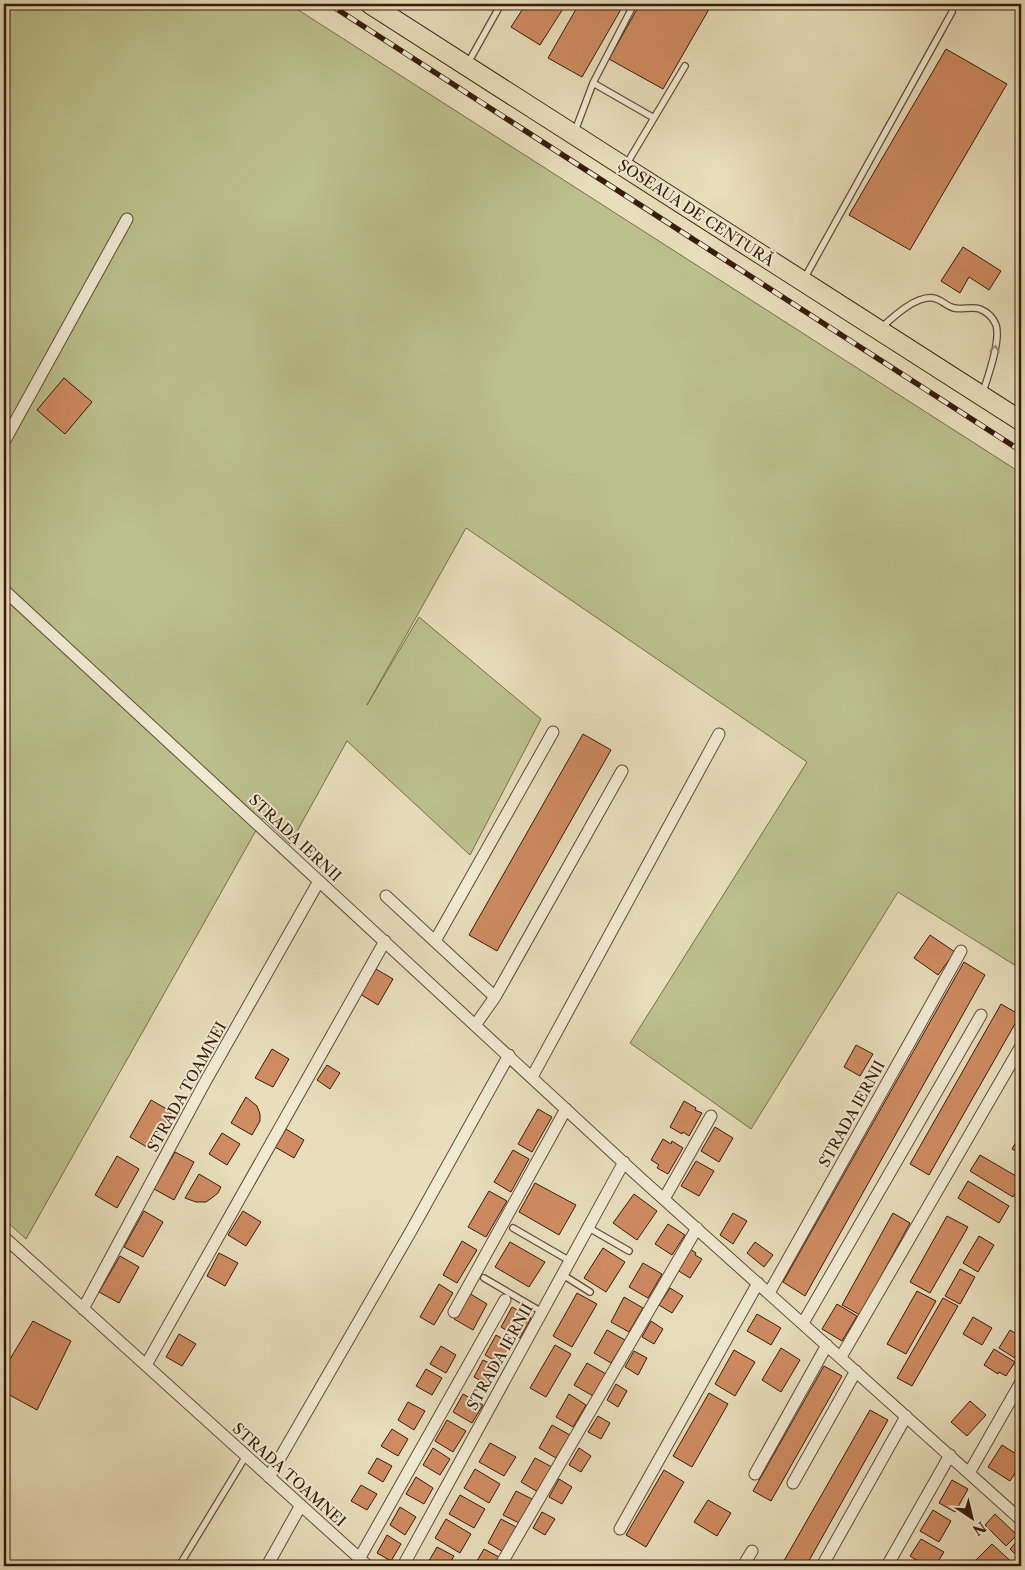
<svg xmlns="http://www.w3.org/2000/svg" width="1025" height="1570" viewBox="0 0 1025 1570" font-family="'Libre Caslon Text',serif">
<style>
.green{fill:#bbc08d;stroke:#7a6d4c}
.building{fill:#cf8b61;stroke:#381a0a}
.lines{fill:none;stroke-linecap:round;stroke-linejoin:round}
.service-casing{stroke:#644b36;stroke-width:8}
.minor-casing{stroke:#644b36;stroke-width:13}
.primary-casing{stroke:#381a0a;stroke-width:21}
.service{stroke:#f0ead3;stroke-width:5.5}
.minor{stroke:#f0ead3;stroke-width:11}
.primary{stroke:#e8debb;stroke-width:19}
.rail-casing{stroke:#381a0a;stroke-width:5.5}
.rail{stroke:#f0ead3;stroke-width:4;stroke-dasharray:11;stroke-linecap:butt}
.oneway{stroke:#9d8c79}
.labels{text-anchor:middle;stroke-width:4;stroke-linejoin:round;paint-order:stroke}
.street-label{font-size:15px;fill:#381a0a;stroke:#f0ead3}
</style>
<rect width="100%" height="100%" fill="#e8debb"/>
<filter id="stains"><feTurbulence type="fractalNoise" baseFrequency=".004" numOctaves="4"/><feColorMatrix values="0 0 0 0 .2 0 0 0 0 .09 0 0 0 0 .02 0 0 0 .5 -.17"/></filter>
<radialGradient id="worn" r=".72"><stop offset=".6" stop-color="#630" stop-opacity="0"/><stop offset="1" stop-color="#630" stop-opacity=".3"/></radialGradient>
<path class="green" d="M4,4H289L1021,473V969L898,892L751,1129L630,1043L807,762L466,528L367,705L419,617L541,719L470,855L347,741L290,844L263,818L26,1239L4,1219Z"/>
<path class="building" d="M526,4H566L540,45L511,27Z
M579,4H624L582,77L548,58Z
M640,4H712L663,89L609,59Z
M946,49L1007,84L910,250L849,215Z
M963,247L1001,271L989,290L969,277L960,293L941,281Z
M64,378L92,402L65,434L37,410Z
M583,734L611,750L497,951L469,935Z
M930,935L955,952L938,975L914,958Z
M964,962L985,975L805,1296L783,1282Z
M376,969L393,979L378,1005L360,994Z
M1001,1004L1020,1015L929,1175L910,1164Z
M856,1045L873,1054L860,1076L844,1067Z
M272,1049L289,1059L273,1087L255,1078Z
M327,1065L340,1073L330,1089L317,1080Z
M246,1097L257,1106L260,1114V1121L252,1135L231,1123Z
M151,1100L172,1112L150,1149L130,1137Z
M684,1101L696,1108L695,1110L702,1113L689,1136L683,1132L682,1134L670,1127Z
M538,1109L552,1117L532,1152L518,1144Z
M715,1127L733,1138L719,1162L701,1151Z
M286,1129L304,1140L294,1158L275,1147Z
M222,1133L240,1144L227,1165L209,1154Z
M1021,1133V1154L1012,1149Z
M663,1139L671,1144L672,1141L683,1148L668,1174L657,1168L659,1165L651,1160Z
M513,1150L529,1159L511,1192L494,1182Z
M175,1152L194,1162L174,1200L154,1189Z
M980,1155L1021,1179V1183L1013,1197L970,1171Z
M117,1156L139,1169L117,1208L95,1195Z
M696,1161L714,1171L699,1196L681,1186Z
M199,1174L221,1187L218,1193L213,1197L206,1202H196L185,1198Z
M968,1181L1009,1206L999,1223L958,1198Z
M535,1183L576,1205L559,1235L519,1212Z
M489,1191L507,1201L486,1237L468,1227Z
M634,1194L657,1211L637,1240L613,1223Z
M144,1211L163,1222L143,1257L124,1247Z
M243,1211L261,1222L246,1246L228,1235Z
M733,1213L747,1221L733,1244L720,1235Z
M893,1213L910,1223L860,1315L842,1305Z
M947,1216L968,1227L930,1293L910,1282Z
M668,1224L685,1235L672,1255L655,1244Z
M979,1236L994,1245L978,1272L963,1263Z
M462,1241L477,1250L457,1283L443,1275Z
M510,1242L545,1262L529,1287L495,1267Z
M755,1242L773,1255L764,1267L747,1253Z
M603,1248L625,1262L606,1292L584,1278Z
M690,1249L696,1253L695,1255L702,1259L690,1278L677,1270Z
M219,1253L238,1263L225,1286L207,1276Z
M120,1256L139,1267L119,1303L99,1292Z
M643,1263L662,1274L648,1298L629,1287Z
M960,1269L975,1277L960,1304L945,1296Z
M439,1284L453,1293L434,1325L420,1317Z
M670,1288L683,1296L672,1313L659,1305Z
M917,1291L936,1301L906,1354L887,1344Z
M469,1293L487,1304L473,1330L454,1319Z
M577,1293L597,1304L572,1347L553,1336Z
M624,1297L643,1308L629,1332L611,1322Z
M943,1298L958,1306L912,1386L897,1378Z
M837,1304L857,1316L842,1341L822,1329Z
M512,1307L531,1318L520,1338L501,1327Z
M757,1314L781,1328L771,1345L747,1331Z
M973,1317L992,1328L982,1345L963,1334Z
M33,1321L71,1341L37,1410L4,1392V1369Z
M651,1321L663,1329L654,1344L642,1337Z
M607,1330L625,1340L611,1363L594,1353Z
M1010,1330L1021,1337V1355L1018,1360L999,1348Z
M179,1334L196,1344L182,1366L166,1357Z
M496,1335L513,1345L502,1365L485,1355Z
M555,1345L571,1354L546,1397L530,1388Z
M441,1346L456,1355L446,1373L430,1364Z
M781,1348L800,1360L781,1392L762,1380Z
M994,1349L1015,1362L1006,1376L999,1372L998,1374L984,1365Z
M734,1350L755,1362L735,1396L715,1384Z
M634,1351L647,1358L638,1375L625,1367Z
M483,1360L500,1368L490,1386L474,1377Z
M587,1363L606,1374L593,1396L574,1385Z
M824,1366L842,1376L771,1501L753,1491Z
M426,1369L442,1378L432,1395L416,1386Z
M616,1384L627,1391L618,1407L607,1400Z
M709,1393L728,1404L692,1467L673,1456Z
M463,1394L483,1405L472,1423L453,1412Z
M569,1394L586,1405L573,1427L556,1417Z
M970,1401L986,1415L967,1436L951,1422Z
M408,1402L425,1411L414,1430L398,1420Z
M870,1410L888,1420L806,1566H781Z
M598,1416L610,1423L601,1439L588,1432Z
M447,1420L466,1431L453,1452L435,1441Z
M552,1425L570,1435L556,1458L539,1448Z
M392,1429L408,1439L398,1456L381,1446Z
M490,1443L516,1457L504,1476L479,1462Z
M1002,1445L1021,1457V1464L1010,1481L988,1467Z
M433,1448L450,1459L440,1475L423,1465Z
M579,1448L591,1456L581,1472L569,1465Z
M377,1458L392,1466L383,1482L368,1473Z
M535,1458L552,1467L538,1492L521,1482Z
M475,1469L500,1484L489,1503L464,1488Z
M664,1470L684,1482L646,1547L626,1535Z
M416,1477L433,1488L424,1504L406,1494Z
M559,1479L572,1487L562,1504L549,1497Z
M952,1480L968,1489L955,1512L939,1503Z
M361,1485L377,1494L367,1510L351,1501Z
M516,1491L534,1500L521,1524L503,1515Z
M460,1495L485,1509L474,1528L449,1514Z
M708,1500L731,1513L717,1536L694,1522Z
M400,1507L416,1517L405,1535L390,1525Z
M933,1510L951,1521L939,1542L920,1531Z
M542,1512L555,1519L545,1535L533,1528Z
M995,1514L1017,1535L1006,1546L985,1525Z
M446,1519L471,1534L460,1553L435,1538Z
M501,1519L518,1528L505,1553L488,1543Z
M387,1535L401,1544L391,1561L377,1553Z
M1021,1537V1560L1010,1549Z
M921,1539L944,1552L935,1566H926L910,1556Z
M992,1544L1016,1566H978L974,1562Z
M437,1547L454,1556L448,1566H426Z
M484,1549L499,1557L494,1566H474Z"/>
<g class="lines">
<g class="service-casing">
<path id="service" d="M468,63L501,4
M593,83L654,118
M575,131L593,83L634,4
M626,165L685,66
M804,279L952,12
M881,328C893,317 915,296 933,298C941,299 946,306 954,308C962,310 972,306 980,309C987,312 993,317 996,325C1001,340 988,376 983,392
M513,1228L570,1261
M589,1228L629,1251
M563,1275L590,1292
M484,1278L542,1312
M179,1566L246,1456"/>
</g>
<g class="minor-casing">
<path id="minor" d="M4,442L127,219
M4,590L638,1176L1021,1520
M386,896L495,997
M435,941L553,732
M476,1024L495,997L622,771
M532,1077L719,734
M664,1199L711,1116
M4,1237L368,1566
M769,1293L961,951
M83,1309L204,1084L319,881
M454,1312L566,1109
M803,1323L981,1015
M841,1357L1021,1046
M146,1365L385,941
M969,1473L1021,1382
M755,1474L827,1345
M269,1477L411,1231L509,1055
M793,1483L856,1371
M620,1529L758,1283
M359,1559L505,1300
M267,1566L301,1505
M403,1566L624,1162
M500,1566L697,1228
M743,1566L752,1551
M822,1566L903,1422L906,1416
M887,1566L950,1455"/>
</g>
<g class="primary-casing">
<path id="primary" d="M370,4L1021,421"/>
</g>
<use href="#service" class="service"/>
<use href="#minor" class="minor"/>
<use href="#primary" class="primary"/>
<g class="rail-casing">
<path id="rail" d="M329,4L1021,451"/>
</g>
<use href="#rail" class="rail"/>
</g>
<defs><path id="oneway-chevron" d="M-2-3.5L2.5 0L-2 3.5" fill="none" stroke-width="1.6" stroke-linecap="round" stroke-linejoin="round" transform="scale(1.25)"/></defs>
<use class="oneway" href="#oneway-chevron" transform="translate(995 349) rotate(-81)"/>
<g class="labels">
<g class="street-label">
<text transform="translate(696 213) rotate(33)" y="5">ȘOSEAUA DE CENTURĂ</text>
<text transform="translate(295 838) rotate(43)" y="5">STRADA IERNII</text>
<text transform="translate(187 1087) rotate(-61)" y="5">STRADA TOAMNEI</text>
<text transform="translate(852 1114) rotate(-61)" y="5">STRADA IERNII</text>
<text transform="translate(500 1357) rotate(-61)" y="5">STRADA IERNII</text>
<text transform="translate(289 1475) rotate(42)" y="5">STRADA TOAMNEI</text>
</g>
</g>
<rect width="1025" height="1570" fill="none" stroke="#e8debb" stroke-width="20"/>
<rect x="5" y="5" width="1015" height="1560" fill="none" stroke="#381a0a" stroke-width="2.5"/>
<rect x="10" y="10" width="1005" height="1550" fill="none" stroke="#381a0a"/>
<g transform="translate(972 1518) rotate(145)" stroke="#f0ead3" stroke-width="4" paint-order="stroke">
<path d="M0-4L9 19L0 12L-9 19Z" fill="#381a0a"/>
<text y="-8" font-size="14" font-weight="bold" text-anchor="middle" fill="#381a0a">N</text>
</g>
<rect width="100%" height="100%" filter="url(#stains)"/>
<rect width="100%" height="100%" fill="url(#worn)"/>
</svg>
